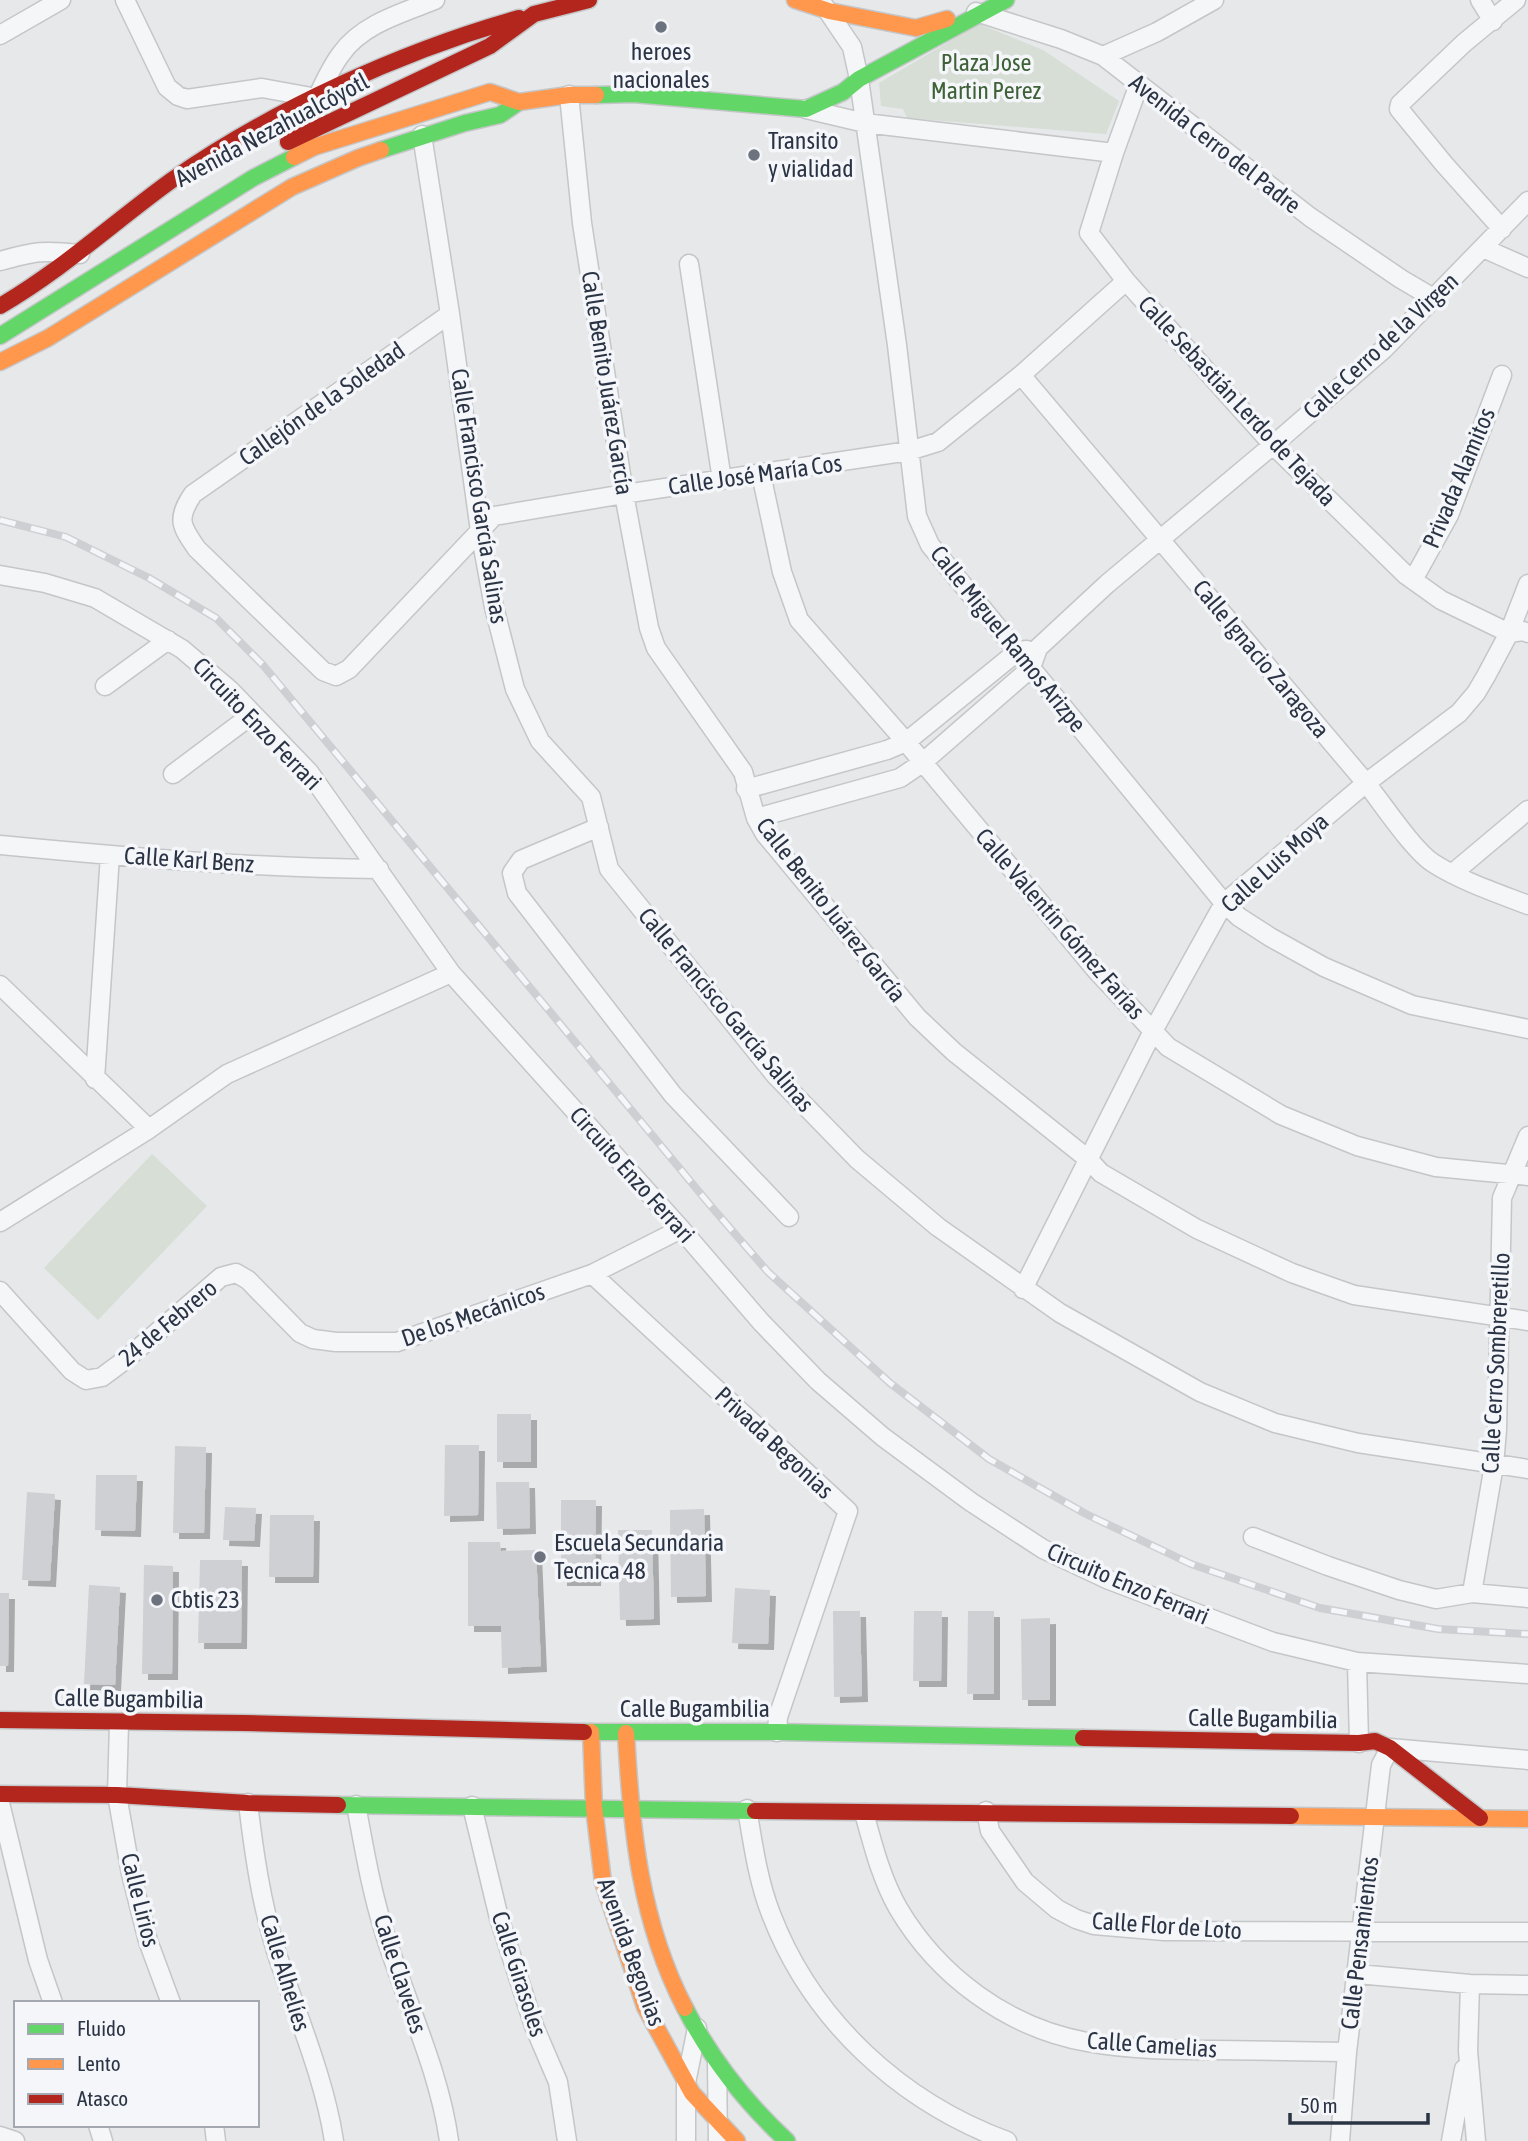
<svg xmlns="http://www.w3.org/2000/svg" width="1528" height="2141" viewBox="0 0 1528 2141" font-family="'Asap Condensed',sans-serif">
<style>
.green{fill:#d6ded6}
.building{fill:#ced0d3;filter:url(#shadow)}
.lines{fill:none;stroke-linecap:round;stroke-linejoin:round}
.street-casing{stroke:#c4c6c8;stroke-width:21}
.fast-casing{stroke:#c4c6c8;stroke-width:19}
.slow-casing{stroke:#c4c6c8;stroke-width:19}
.jam-casing{stroke:#c4c6c8;stroke-width:19}
.street{stroke:#f5f6f7;stroke-width:18}
.fast{stroke:#63d668;stroke-width:16}
.slow{stroke:#ff974d;stroke-width:16}
.jam{stroke:#b3261e;stroke-width:16}
.rail-casing{stroke:#cecfd2;stroke-width:8}
.rail{stroke:#f4f6f9;stroke-width:5;stroke-dasharray:16;stroke-linecap:butt}
.poi-dot{fill:#6c737f;stroke:#f4f6f9;stroke-width:2.5}
.labels{text-anchor:middle;stroke-width:7;stroke-linejoin:round;paint-order:stroke}
.poi-label{font-size:24px;fill:#2b3445;stroke:#f4f6f9;text-anchor:start}
.park-label{font-size:24px;fill:#3f6138;stroke:#f4f6f9}
.street-label{font-size:24px;fill:#2b3445;stroke:#f4f6f9}
</style>
<defs>
<filter id="shadow"><feDropShadow dx="6" dy="6" stdDeviation="0" flood-color="#0004"/></filter>
</defs>
<rect width="100%" height="100%" fill="#e6e8ea"/>
<path class="green" d="M979,24L1043,50L1119,101L1106,134L907,118L903,109L881,106L879,83Z
M152,1154L207,1206L98,1320L44,1268Z"/>
<path class="building" d="M497,1414H531V1462H497Z
M445,1445H479L478,1515L444,1516Z
M175,1446L206,1447L204,1533H173Z
M96,1475H137L135,1531L95,1530Z
M496,1482H529L530,1528L497,1529Z
M27,1492L55,1494L50,1581L22,1580Z
M561,1500H596L595,1580H561Z
M225,1507L256,1508L254,1541L223,1540Z
M704,1509L706,1596L671,1597L670,1510Z
M270,1515H314L313,1577H269Z
M618,1530H652L654,1619L620,1620Z
M468,1542H500L501,1551L536,1550L541,1666L502,1668L501,1626H468Z
M200,1560H242L241,1643H198Z
M144,1565L173,1566L172,1674H142Z
M89,1585L120,1587L115,1685L84,1684Z
M735,1588L770,1590L768,1644L732,1643Z
M0,1593H9L8,1666H0Z
M833,1611H860L862,1696L834,1697Z
M914,1611H942L941,1681H913Z
M968,1611H994V1694H967Z
M1050,1618V1700H1022L1021,1619Z"/>
<g class="lines">
<g class="street-casing">
<path id="street" d="M125,0L167,87L178,96L187,99L262,88L317,98C324,83 331,67 341,54C362,24 402,13 435,0
M1480,0L1493,21
M825,7L852,47L859,79L897,345L917,516L930,545L1224,903L1239,917L1270,937L1324,967L1412,1005L1528,1029
M976,12L1061,39L1103,56L1310,217L1401,279L1435,299
M0,35L61,0
M1103,56L1157,32L1214,0
M1139,84L1114,153L1089,233L1126,281L1273,445L1406,575L1441,600L1509,633L1523,631L1528,633
M569,95L582,223L624,494L649,628L656,648L743,772L756,818L765,834L917,1017L954,1052L1088,1159L1101,1173L1197,1229L1292,1273L1354,1295L1528,1321
M806,109L865,123L1114,153
M422,135L450,314L480,531L494,607L515,689L540,741L591,797L609,869L776,1076L857,1159L938,1227L1060,1313L1200,1392L1275,1423L1358,1443L1528,1469
M1502,229L1444,164L1399,109L1400,104L1464,43L1516,0
M1483,248L1528,268
M0,261C35,251 44,250 80,254
M689,264L722,480
M450,314L193,494C176,519 181,526 197,549L323,671L336,676L349,669L494,516L624,494L909,451L938,442L1021,375L1126,281
M1021,375L1366,783C1382,803 1413,850 1433,863C1461,881 1497,893 1528,905
M761,474L782,572L799,620L906,742L1096,970L1168,1047L1281,1115L1357,1146L1436,1167L1528,1176
M0,575L45,583L95,598L182,649L230,690L309,772L451,973L681,1229L761,1322L818,1381L883,1437L971,1502L1043,1549L1109,1580L1273,1642L1357,1662L1528,1674
M1413,580L1449,515L1502,375
M105,686L168,640
M173,774L253,714
M746,789L887,750L906,742L1018,651L1027,650
M756,818L900,778L922,763L1031,668L1038,648L1107,584L1273,445L1384,349L1528,201
M599,827L521,860L512,873L517,893L673,1095L789,1217
M0,845C126,857 252,868 379,869
M1453,873L1528,810
M0,985L149,1129
M95,1079L110,855
M0,1222L149,1129L227,1074L451,973
M592,1274L848,1511L778,1717L777,1732
M1023,1289L1153,1031L1224,903L1366,783L1459,713L1476,693L1486,676L1509,633L1528,584
M0,1291L72,1371L86,1380L102,1377L125,1360L221,1277L236,1273L248,1280L300,1333L313,1339L336,1342H397L592,1274L681,1229
M1253,1537L1328,1566L1399,1590L1436,1599L1472,1593L1528,1598
M1472,1593L1494,1465L1497,1430L1502,1198L1528,1136
M1357,1662L1359,1743
M119,1723L117,1795L131,1874L148,1941L171,2003
M0,1803L38,1960L53,2003
M248,1803C254,1853 261,1902 276,1951C296,2013 324,2076 334,2141
M356,1805C364,1847 371,1890 384,1931C405,2001 439,2068 449,2141
M472,1806L499,1918L534,2026L558,2082L567,2141
M747,1809C753,1844 758,1881 771,1914C812,2021 901,2102 1007,2141
M986,1811L990,1831L1025,1882L1057,1909L1076,1919L1094,1925L1164,1931L1528,1932
M864,1813C873,1845 881,1878 898,1908C938,1976 1008,2028 1087,2042C1129,2050 1172,2050 1214,2050C1259,2051 1303,2051 1347,2052
M1357,1974L1470,1984L1528,1985
M1470,1984L1468,2051L1476,2141
M717,2063L718,2141
M98,2125L103,2141
M214,2125L216,2141
M0,2136L15,2141
M686,2141V2083L697,2028
M1340,2141L1347,2052L1381,1765L1390,1748L1528,1760
M1451,2141L1464,2069"/>
</g>
<g class="fast-casing">
<path id="fast" d="M596,95L633,94L806,109L843,92L859,79L1006,0
M381,150L465,123L500,115L519,102
M0,336L253,178L294,157
M584,1732H777L1083,1738
M338,1805L755,1811
M685,2008C711,2059 745,2102 787,2141"/>
</g>
<g class="slow-casing">
<path id="slow" d="M795,0L829,11L916,28L947,19
M294,157L314,147L490,92L519,102L569,95H596
M0,362L48,338L292,187L358,158L381,150
M591,1732L594,1807L603,1882L645,2007L692,2093L737,2141
M626,1733C631,1828 640,1922 685,2008
M1291,1816L1528,1819"/>
</g>
<g class="jam-casing">
<path id="jam" d="M288,142L490,46L534,14L589,0
M0,306C62,270 114,222 172,180C272,110 402,51 519,18
M0,1720L244,1723L584,1732
M1083,1738L1359,1743L1375,1741L1390,1748L1480,1818
M0,1794L117,1795L248,1803L338,1805
M755,1811L1291,1816"/>
</g>
<use href="#street" class="street"/>
<use href="#fast" class="fast"/>
<use href="#slow" class="slow"/>
<use href="#jam" class="jam"/>
<g class="rail-casing">
<path id="rail" d="M0,520L66,537L149,578L216,618L263,665L710,1205L768,1272L890,1383L989,1459L1086,1514L1191,1564L1320,1608L1438,1629L1528,1634"/>
</g>
<use href="#rail" class="rail"/>
</g>
<g class="poi-dot">
<circle cx="661" cy="27" r="7"/>
<circle cx="754" cy="155" r="7"/>
<circle cx="540" cy="1557" r="7"/>
<circle cx="157" cy="1600" r="7"/>
</g>
<g class="labels">
<g class="poi-label">
<text x="661" y="60" text-anchor="middle">heroes<tspan x="661" dy="28">nacionales</tspan></text>
<text x="768" y="149">Transito<tspan x="768" dy="28">y vialidad</tspan></text>
<text x="554" y="1551">Escuela Secundaria<tspan x="554" dy="28">Tecnica 48</tspan></text>
<text x="171" y="1608">Cbtis 23</text>
</g>
<g class="park-label">
<text x="986" y="71">Plaza Jose<tspan x="986" dy="28">Martin Perez</tspan></text>
</g>
<g class="street-label">
<text transform="translate(272 130) rotate(-28)" y="8">Avenida Nezahualcóyotl</text>
<text transform="translate(1215 144) rotate(38)" y="8">Avenida Cerro del Padre</text>
<text transform="translate(1381 346) rotate(-43)" y="8">Calle Cerro de la Virgen</text>
<text transform="translate(607 383) rotate(81)" y="8">Calle Benito Juárez García</text>
<text transform="translate(1237 401) rotate(47)" y="8">Calle Sebastián Lerdo de Tejada</text>
<text transform="translate(322 404) rotate(-35)" y="8">Callejón de la Soledad</text>
<text transform="translate(755 475) rotate(-8)" y="8">Calle José María Cos</text>
<text transform="translate(1459 478) rotate(-67)" y="8">Privada Alamitos</text>
<text transform="translate(479 496) rotate(81)" y="8">Calle Francisco García Salinas</text>
<text transform="translate(1008 639) rotate(51)" y="8">Calle Miguel Ramos Arizpe</text>
<text transform="translate(1261 659) rotate(50)" y="8">Calle Ignacio Zaragoza</text>
<text transform="translate(257 724) rotate(46)" y="8">Circuito Enzo Ferrari</text>
<text transform="translate(189 860) rotate(4)" y="8">Calle Karl Benz</text>
<text transform="translate(1275 863) rotate(-42)" y="8">Calle Luis Moya</text>
<text transform="translate(831 910) rotate(52)" y="8">Calle Benito Juárez García</text>
<text transform="translate(1060 924) rotate(49)" y="8">Calle Valentín Gómez Farías</text>
<text transform="translate(726 1010) rotate(50)" y="8">Calle Francisco García Salinas</text>
<text transform="translate(632 1175) rotate(48)" y="8">Circuito Enzo Ferrari</text>
<text transform="translate(473 1315) rotate(-19)" y="8">De los Mecánicos</text>
<text transform="translate(168 1323) rotate(-40)" y="8">24 de Febrero</text>
<text transform="translate(1496 1363) rotate(-87)" y="8">Calle Cerro Sombreretillo</text>
<text transform="translate(774 1443) rotate(43)" y="8">Privada Begonias</text>
<text transform="translate(1128 1584) rotate(23)" y="8">Circuito Enzo Ferrari</text>
<text transform="translate(129 1699) rotate(1)" y="8">Calle Bugambilia</text>
<text x="695" y="1717">Calle Bugambilia</text>
<text transform="translate(1263 1719) rotate(1)" y="8">Calle Bugambilia</text>
<text transform="translate(140 1900) rotate(76)" y="8">Calle Lirios</text>
<text transform="translate(1167 1926) rotate(4)" y="8">Calle Flor de Loto</text>
<text transform="translate(1360 1943) rotate(-83)" y="8">Calle Pensamientos</text>
<text transform="translate(631 1952) rotate(70)" y="8">Avenida Begonias</text>
<text transform="translate(285 1973) rotate(73)" y="8">Calle Alhelíes</text>
<text transform="translate(400 1974) rotate(72)" y="8">Calle Claveles</text>
<text transform="translate(519 1974) rotate(72)" y="8">Calle Girasoles</text>
<text transform="translate(1152 2045) rotate(4)" y="8">Calle Camelias</text>
</g>
</g>
<rect x="14" y="2001" width="245" height="126" fill="#f4f6f9" stroke="#a4a8b1" stroke-width="2"/>
<rect x="28" y="2024" width="35" height="10" fill="#63d668" stroke="#a4a8b1" stroke-width="2"/>
<text x="77" y="2036" font-size="21" fill="#2b3445">Fluido</text>
<rect x="28" y="2059" width="35" height="10" fill="#ff974d" stroke="#a4a8b1" stroke-width="2"/>
<text x="77" y="2071" font-size="21" fill="#2b3445">Lento</text>
<rect x="28" y="2094" width="35" height="10" fill="#b3261e" stroke="#a4a8b1" stroke-width="2"/>
<text x="77" y="2106" font-size="21" fill="#2b3445">Atasco</text>
<path d="M1290 2113v10h138v-10" fill="none" stroke="#2b3445" stroke-width="3.5"/>
<text x="1300" y="2113" font-size="21" fill="#2b3445" stroke="#f4f6f9" stroke-width="5" paint-order="stroke">50 m</text>
</svg>
